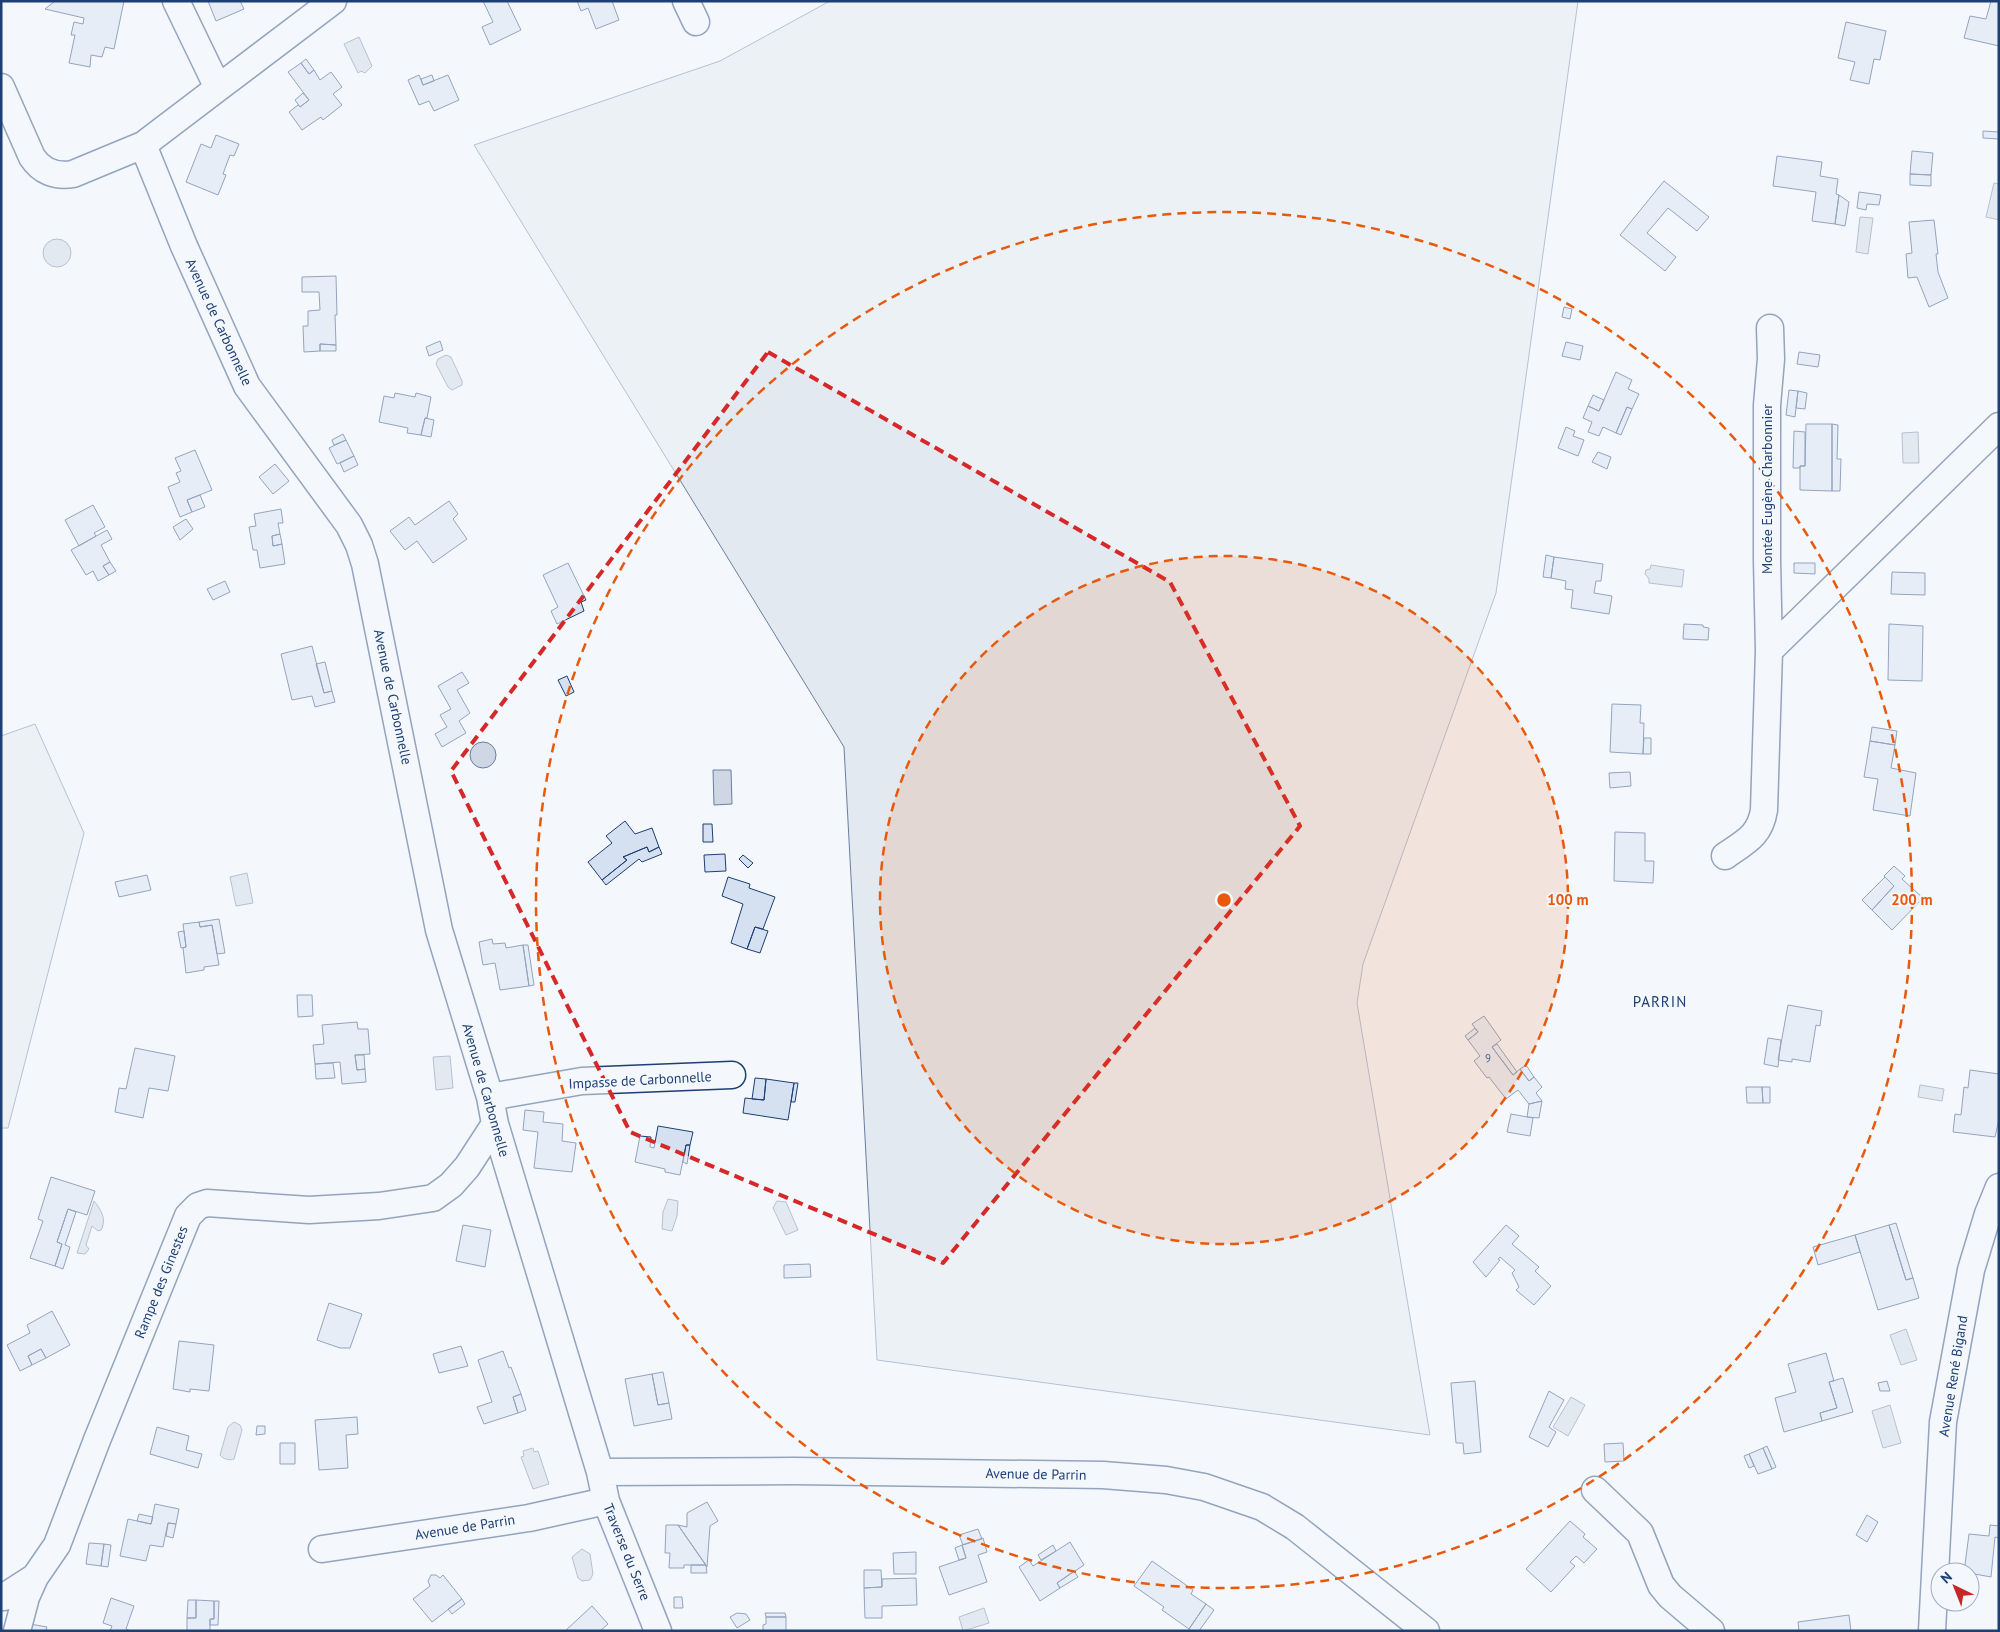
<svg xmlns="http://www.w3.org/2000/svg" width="2000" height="1632" viewBox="0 0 2000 1632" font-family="'PT Sans',sans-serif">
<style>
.green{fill:#e3e9f0;stroke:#687fa3}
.water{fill:#cfd7e4;stroke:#687fa3}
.building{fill:#d5e0f0;stroke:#1d3f73}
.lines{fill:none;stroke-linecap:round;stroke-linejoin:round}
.minor-casing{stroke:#1d3f73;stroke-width:29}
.minor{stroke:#f4f7fb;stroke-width:26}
.marked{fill:none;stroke:#d62828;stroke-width:4;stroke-dasharray:10 6;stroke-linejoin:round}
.ring{fill:none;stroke:#e8590c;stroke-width:2.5;stroke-dasharray:9 6}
.labels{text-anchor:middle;stroke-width:4;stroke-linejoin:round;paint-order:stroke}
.number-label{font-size:11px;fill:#4b6792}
.street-label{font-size:14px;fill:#1d3f73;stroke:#f4f7fb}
.neighbourhood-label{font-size:15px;letter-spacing:1px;fill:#1d3f73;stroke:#f4f7fb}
.centre{fill:#e8590c;stroke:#f4f7fb;stroke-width:2.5}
.ring-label{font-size:15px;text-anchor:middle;font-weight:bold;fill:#e8590c;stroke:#f4f7fb;stroke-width:4;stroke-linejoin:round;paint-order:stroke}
</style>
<rect width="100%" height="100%" fill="#f4f7fb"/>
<path class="green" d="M830,1H1578L1496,593L1363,964L1357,1003L1430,1435L877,1360L844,747L474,145L720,61Z
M35,724L84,833L8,1128H1V736Z"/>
<path class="water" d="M359,37L372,66L365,73L361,71L358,73L344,44Z
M1994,183L1999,184V220L1986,217Z
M1860,217L1873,218L1868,254L1856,252Z
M43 253a14 14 0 1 1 28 0a14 14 0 1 1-28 0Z
M446,355L451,357L462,381V385L452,390L448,387L436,364L438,359Z
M1918,432L1919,463H1903L1902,433Z
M1651,565L1684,570L1682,587L1649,583V579L1645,574L1646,570L1650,569Z
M470 755a13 13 0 1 1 26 0a13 13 0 1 1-26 0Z
M713,770H731L732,804L714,805Z
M247,873L253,903L236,906L230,877Z
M450,1056L453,1088L436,1090L433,1057Z
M1920,1085L1944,1089L1942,1101L1918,1097Z
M668,1199L678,1201L677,1216L672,1231L662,1229L663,1212Z
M94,1201C101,1210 107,1219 101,1230L98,1231L92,1226L86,1245L89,1249L85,1254L77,1253Z
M777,1201L786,1202L798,1230L786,1235L773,1208Z
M1906,1329L1917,1360L1901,1365L1890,1335Z
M1571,1397L1585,1405L1568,1436L1553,1427Z
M1890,1405L1901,1443L1883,1448L1872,1411Z
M234,1422L240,1425L242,1430L234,1459C230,1461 223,1459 220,1455L228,1427Z
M533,1448L534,1452L538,1451L549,1484L533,1489L521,1457L524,1456L523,1451Z
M582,1549L590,1554L593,1574L590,1580L582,1581L578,1578L572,1557Z
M984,1608L989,1623L963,1631L959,1617Z"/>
<path class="building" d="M55,1H124L114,49L105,47L102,57L91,55L90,67L69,63L75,35H71L74,22L83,24L84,18L45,9Z
M208,1H240L244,9L216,21Z
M483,1H507L521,30L490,45L482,27L493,22Z
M577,1H612L619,20L596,29L588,8L581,11Z
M1991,1H1999V46L1964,38L1970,16L1986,19Z
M1846,22L1886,31L1880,60L1874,59L1869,84L1850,80L1855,62L1838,58Z
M306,59L314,70L309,74L301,63Z
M301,63L309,74L314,70L320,80L331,72L342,87L333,94L342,105L323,120L321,117L302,130L289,112L298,105L300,107L309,100L288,72Z
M419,75L423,85L448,75L459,100L434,111L429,101L419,105L408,80Z
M432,75L434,81L423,85L421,79Z
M303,93L309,100L300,107L295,100Z
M1983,131L1999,132V139L1983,138Z
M216,135L239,144L234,156L230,155L223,174L226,175L218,195L186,182L201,144L211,148Z
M1912,151L1933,153L1931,175L1910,174Z
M1777,156L1822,162L1820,176L1838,179L1836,194L1839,195L1835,224L1812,221L1816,192L1773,186Z
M1910,174L1931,175V186L1910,185Z
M1664,181L1709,217L1697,231L1668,208L1647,233L1676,257L1665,271L1620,235Z
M1859,192L1881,195L1879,205L1867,204L1866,210L1857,208Z
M1839,195L1849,202L1845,226L1835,224Z
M1934,220L1938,254H1936L1938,272L1948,298L1929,307L1917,277L1908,278L1906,254L1912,253L1909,222Z
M336,276L337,315H335L336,345L320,344V351L304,352L303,326H308V311L320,310L319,292H302V277Z
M1564,307L1572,309L1570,319L1562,317Z
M440,341L443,350L429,356L426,347Z
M1566,342L1583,346L1580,360L1562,356Z
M320,344L336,345V351H320Z
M1799,352L1820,355L1818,367L1797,364Z
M1616,372L1632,380L1628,389L1639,394L1632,409L1627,407L1616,433L1603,427L1599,436L1588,432L1592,422L1583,418L1588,406L1599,411Z
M1789,390L1798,391L1795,417L1786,415Z
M1798,391L1807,393L1805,409L1796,408Z
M395,393L415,397L416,393L431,397L427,418H425L421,435L407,433L408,428L379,422L384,396L394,398Z
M1593,395L1604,400L1599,411L1588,406Z
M1627,407L1632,409L1621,435L1616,433Z
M425,418L434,420L431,437L421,435Z
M1806,424H1832V491L1800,490V466H1805Z
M1832,424L1838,425L1837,459H1841L1840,491H1832Z
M1566,427L1575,431L1573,436L1584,440L1578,456L1558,448Z
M1794,431L1805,432V466H1800V468H1793Z
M343,434L346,440L334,445L332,440Z
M346,440L354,456L337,464L329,448Z
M195,450L212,490L187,500L192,512L180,517L168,487L180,482L176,473L181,471L175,458Z
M1598,452L1611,457L1607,469L1592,462Z
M354,456L358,465L344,472L340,463Z
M275,464L289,481L273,494L259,477Z
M200,495L205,507L192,512L187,500Z
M449,501L458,514L453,519L467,539L433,563L417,541L405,550L390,531L409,517L415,525Z
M93,505L105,527L94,533L96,536L79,546L65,520Z
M281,509L283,523H278L280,534L272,536L273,546L282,544L285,564L260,568L257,550H253L249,527L256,526L254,514Z
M186,519L193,529L180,540L173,527Z
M107,530L112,539L101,545L110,562L103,566L109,575L98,581L93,571L86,575L71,550Z
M280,534L282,544L273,546L272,536Z
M1546,555L1554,557L1551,578L1543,577Z
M1554,557L1603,564L1601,581H1596L1594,593L1612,596L1609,614L1571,608L1573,590L1565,589L1566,581L1551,578Z
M110,562L116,571L109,575L103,566Z
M568,563L586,600L581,602L584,611L557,624L551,611L558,607L543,575Z
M1794,563H1815V574L1794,573Z
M1892,572L1925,573V595L1891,594Z
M225,581L230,592L213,600L207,589Z
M1684,624L1703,625V627L1709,628L1708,640L1683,639Z
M1889,624L1923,626L1922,681L1888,680Z
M312,646L324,693L332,691L335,702L315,707L312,696L292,700L281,654Z
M325,662L332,691L324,693L316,664Z
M462,672L469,683L457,690L470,713L459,721L466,733L442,747L435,734L447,727L440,715L451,709L438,686Z
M567,676L574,692L566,696L558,680Z
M1612,704L1641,705L1640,723H1644L1643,754L1610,752Z
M1872,727L1897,731L1895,745L1870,741Z
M1644,738H1651V754H1643Z
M1870,741L1895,745L1891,768L1916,773L1910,816L1873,810L1878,779L1864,777Z
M1630,772L1631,786L1610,788L1609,773Z
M625,821L635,834L652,828L659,847L649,852L647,847L623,857L627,860L602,880L588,862L612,843L606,836Z
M703,824H712L713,842H703Z
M1615,832L1645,833V861H1654L1653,883L1614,881Z
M647,847L649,852L659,847L662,854L642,862L639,859L606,885L602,880L627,860L623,857Z
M725,854L726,871L705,872L704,855Z
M743,855L753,863L748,868L739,859Z
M1894,866L1905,876L1902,879L1923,898L1892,930L1872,910L1894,886L1884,876Z
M147,875L151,890L119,897L115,882Z
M728,877L750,884L749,888L775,897L763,929L755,927L747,949L731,943L743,904L722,896Z
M1885,877L1894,886L1872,910L1862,900Z
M219,919L225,953L217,954L212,925L200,927L199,922Z
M199,922L200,927L212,925L219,965L204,967V970L186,973L183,948L186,947L183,924Z
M755,927L768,931L760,953L747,949Z
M184,931L186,947L181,948L178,932Z
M492,939L493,944L505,943L506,948L523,945L529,986L500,990L495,963L483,965L479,942Z
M523,945H528L534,985L529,986Z
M297,995H312L313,1016L298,1017Z
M1788,1005L1822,1011L1820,1026L1816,1025L1810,1062L1792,1059V1062L1778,1060Z
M1484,1016L1501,1040L1492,1047L1513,1075L1520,1069L1529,1081L1534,1077L1542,1087L1536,1093L1542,1101L1529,1104L1518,1090L1506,1099L1489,1077L1487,1078L1474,1061L1480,1056L1468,1040L1478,1032L1472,1024Z
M357,1022L358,1029H368L370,1054L355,1055L357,1070L365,1069L366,1082L342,1084L340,1062L315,1064L313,1045L324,1044L322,1025Z
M1475,1028L1478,1032L1468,1040L1465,1036Z
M1768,1038L1781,1040L1778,1067L1764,1064Z
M1497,1044L1517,1072L1513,1075L1492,1047Z
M135,1048L175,1056L168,1091L149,1088L143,1118L115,1112L119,1088L126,1089Z
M355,1055H364L365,1069L357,1070Z
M333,1063L335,1078L316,1079L315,1064Z
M1526,1065L1534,1077L1529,1081L1520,1069Z
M1970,1070L1999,1074V1119L1995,1137L1953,1132L1955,1114L1961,1115L1964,1087L1968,1088Z
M755,1078L766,1079L764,1100L752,1099Z
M766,1079L794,1083L788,1120L743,1113L745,1098L764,1100Z
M794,1083H798L795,1102H791Z
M1746,1087H1762L1763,1103H1747Z
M1762,1087H1770V1103H1763Z
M1542,1101L1539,1118L1527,1117L1529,1104Z
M525,1110L544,1112L543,1122L563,1124L562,1141L576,1143L572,1172L534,1168L538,1132L523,1130Z
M1511,1114L1533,1118L1530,1136L1507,1132Z
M658,1126L693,1132L690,1145H686L680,1175L665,1172V1169L635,1162L640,1136L651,1137L650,1147L654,1148Z
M686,1145H690L687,1164L683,1162Z
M51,1177L95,1191L87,1215L68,1209L57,1242L62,1244L55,1266L30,1258L43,1221L38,1219Z
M68,1209L76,1212L65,1245L70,1247L63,1269L55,1266L62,1244L57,1242Z
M1896,1223L1913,1278L1906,1280L1889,1225Z
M463,1225L491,1230L485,1267L456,1261Z
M1506,1225L1519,1236L1512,1244L1539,1267L1535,1271L1551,1286L1534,1305L1516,1290L1519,1287L1512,1273L1515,1270L1500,1257L1498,1259L1500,1260L1486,1277L1473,1262Z
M1889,1225L1906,1280L1913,1278L1919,1298L1878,1310L1855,1235Z
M1855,1235L1860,1252L1818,1265L1813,1247Z
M810,1264L811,1277L784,1278V1265Z
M329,1303L362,1314L350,1348H340L317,1340Z
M52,1311L70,1345L46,1358L41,1349L28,1356L32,1365L20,1371L7,1345L30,1333L27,1325Z
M179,1341L214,1345L209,1391L190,1389V1392L173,1389Z
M461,1346L468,1366L439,1373L433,1354Z
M41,1349L46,1358L32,1365L28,1356Z
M503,1351L509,1368L511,1367L521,1394L513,1397L518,1413L484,1424L477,1407L492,1402L478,1360Z
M1826,1353L1834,1381L1829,1382L1837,1408L1820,1413L1822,1421L1784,1432L1775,1398L1796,1392L1788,1364Z
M663,1372L669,1403L658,1405L652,1374Z
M652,1374L658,1405L669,1403L672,1419L634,1426L625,1379Z
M1843,1378L1853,1412L1822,1421L1820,1413L1837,1408L1829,1382Z
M1475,1381L1481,1452L1464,1454L1463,1443H1456L1451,1383Z
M1887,1381L1890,1391H1880L1878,1383Z
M1549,1391L1564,1400L1549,1427L1556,1432L1548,1447L1529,1437Z
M521,1394L526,1410L518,1413L513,1397Z
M357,1417L358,1434L346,1435L348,1468L319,1470L315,1420Z
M257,1426H265V1434L256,1435Z
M157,1427L189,1436L186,1450L202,1454L198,1468L150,1454Z
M280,1443H295V1464H280Z
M1623,1443L1624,1461L1605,1462L1604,1444Z
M1767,1446L1776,1467L1772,1469L1763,1448Z
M1763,1448L1772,1469L1758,1474L1749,1454Z
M1749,1454L1754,1466L1749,1468L1744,1456Z
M707,1502L718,1521L710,1526L707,1567L678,1525L687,1527V1513Z
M155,1504L179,1509L176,1524L168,1523L163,1547L150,1545L146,1561L120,1556L128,1519L151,1524Z
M139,1514L153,1517L151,1524L137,1521Z
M1867,1515L1878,1522L1867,1542L1856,1535Z
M1570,1521L1585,1534L1583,1537L1597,1549L1584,1563L1576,1556L1570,1562L1575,1566L1551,1592L1526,1569Z
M168,1523L176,1524L173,1538L166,1536Z
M666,1525H678L706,1565H684V1568H669L670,1553H665Z
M1990,1525L1999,1526V1538L1995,1537L1991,1577L1964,1572L1969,1534L1989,1536Z
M978,1529L982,1539L963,1545L959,1535Z
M983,1538L987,1552L978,1555L987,1582L949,1595L939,1567L966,1558L962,1545Z
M1070,1542L1084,1565L1057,1583L1060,1588L1040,1601L1019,1567L1029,1560L1033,1566Z
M89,1543L104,1544L101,1566L86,1564Z
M104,1544L111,1545L108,1567L101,1566Z
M962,1545L966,1558L959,1560L955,1548Z
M1053,1545L1056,1551L1041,1560L1038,1555Z
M916,1552V1574H894L893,1553Z
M1152,1561L1193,1590L1191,1594L1206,1604L1189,1629L1162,1610L1164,1607L1134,1586Z
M691,1565H706L707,1573H691Z
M864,1570H881L882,1587L864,1588Z
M1074,1571L1078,1577L1060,1588L1057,1583Z
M431,1575H436L440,1578L443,1575L462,1599L432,1622L413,1599L430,1586L428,1581Z
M916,1578L917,1605L882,1606V1618H865L864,1588L882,1587V1579Z
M674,1597H682L683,1608H674Z
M111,1598L134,1606L126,1629L131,1631H110L112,1626L103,1623Z
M462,1599L465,1604L452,1614L448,1609Z
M188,1600H196V1618H187Z
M196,1600L214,1601V1619H210V1631H187V1618H196Z
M214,1601H219L218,1625H210V1619H214Z
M1206,1604L1214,1610L1199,1631H1190L1189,1629Z
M592,1606L608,1624L600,1631H565Z
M737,1613L746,1614L750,1620L737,1628L730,1617Z
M765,1613H785L786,1617H766Z
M1849,1615L1851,1631H1799L1798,1622Z
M766,1617H786V1631H763V1625L766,1624Z
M30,1624L47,1627L46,1631H28Z"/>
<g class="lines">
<g class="minor-casing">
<path id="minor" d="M176,1L218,88L143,145L184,246L247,386L349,525L359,545L365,564L439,930L490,1097L495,1124L600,1472L606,1501L658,1631
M686,1L696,22
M1,87L32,157C41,171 55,177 73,174L143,145
M218,88L333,1
M1769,651L1999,426
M1725,856C1745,842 1760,836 1764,810L1769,651L1767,560V405L1771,359L1770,328
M490,1097L582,1081L732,1075
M600,1472L794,1471L1103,1475L1166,1480L1204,1487L1262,1507L1295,1527L1426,1631
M1595,1490L1640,1533L1661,1585L1670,1596L1711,1631
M322,1549L529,1518L606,1501
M4,1597L35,1577L57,1545L97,1440L188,1216L198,1206L207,1203L309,1210L379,1206L433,1198L451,1185L467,1167L495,1124
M17,1631L26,1597L35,1577
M1932,1631L1943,1422L1971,1270L1988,1214L1999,1187"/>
</g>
<use href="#minor" class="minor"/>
</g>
<path d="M0 0H2000V1632H0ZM768,352L1170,582L1300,826L943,1263L630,1132L451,771Z" fill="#f4f7fb" fill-opacity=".55" fill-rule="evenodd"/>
<path class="marked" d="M768,352L1170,582L1300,826L943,1263L630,1132L451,771Z"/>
<circle cx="1224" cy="900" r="344" fill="#e8590c" fill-opacity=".12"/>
<g class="ring">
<circle cx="1224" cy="900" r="344"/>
<circle cx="1224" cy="900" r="688"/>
</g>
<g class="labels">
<g class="number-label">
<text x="1488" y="1062">9</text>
</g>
<g class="street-label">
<text transform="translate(219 322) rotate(65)" y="5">Avenue de Carbonnelle</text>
<text transform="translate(1767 489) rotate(-90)" y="5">Montée Eugène Charbonnier</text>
<text transform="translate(393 697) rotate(78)" y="5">Avenue de Carbonnelle</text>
<text transform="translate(640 1080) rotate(-3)" y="5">Impasse de Carbonnelle</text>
<text transform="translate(486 1090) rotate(74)" y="5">Avenue de Carbonnelle</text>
<text transform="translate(161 1282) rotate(-68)" y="5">Rampe des Ginestes</text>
<text transform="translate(1953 1376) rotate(-81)" y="5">Avenue René Bigand</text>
<text transform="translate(1036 1474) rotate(1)" y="5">Avenue de Parrin</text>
<text transform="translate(465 1527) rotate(-9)" y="5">Avenue de Parrin</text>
<text transform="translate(627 1552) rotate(68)" y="5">Traverse du Serre</text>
</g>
<g class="neighbourhood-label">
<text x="1660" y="1007">PARRIN</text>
</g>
</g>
<circle cx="1224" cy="900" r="8" class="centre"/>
<g class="ring-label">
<text x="1568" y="905">100 m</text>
<text x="1912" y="905">200 m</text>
</g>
<rect width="2000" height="1632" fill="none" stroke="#1d3f73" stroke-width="5"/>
<g transform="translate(1955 1587) rotate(317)"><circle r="24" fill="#f4f7fb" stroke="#9eadc5"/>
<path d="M0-4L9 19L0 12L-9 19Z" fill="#c62828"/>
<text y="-8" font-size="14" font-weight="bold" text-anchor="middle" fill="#1d3f73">N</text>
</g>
</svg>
